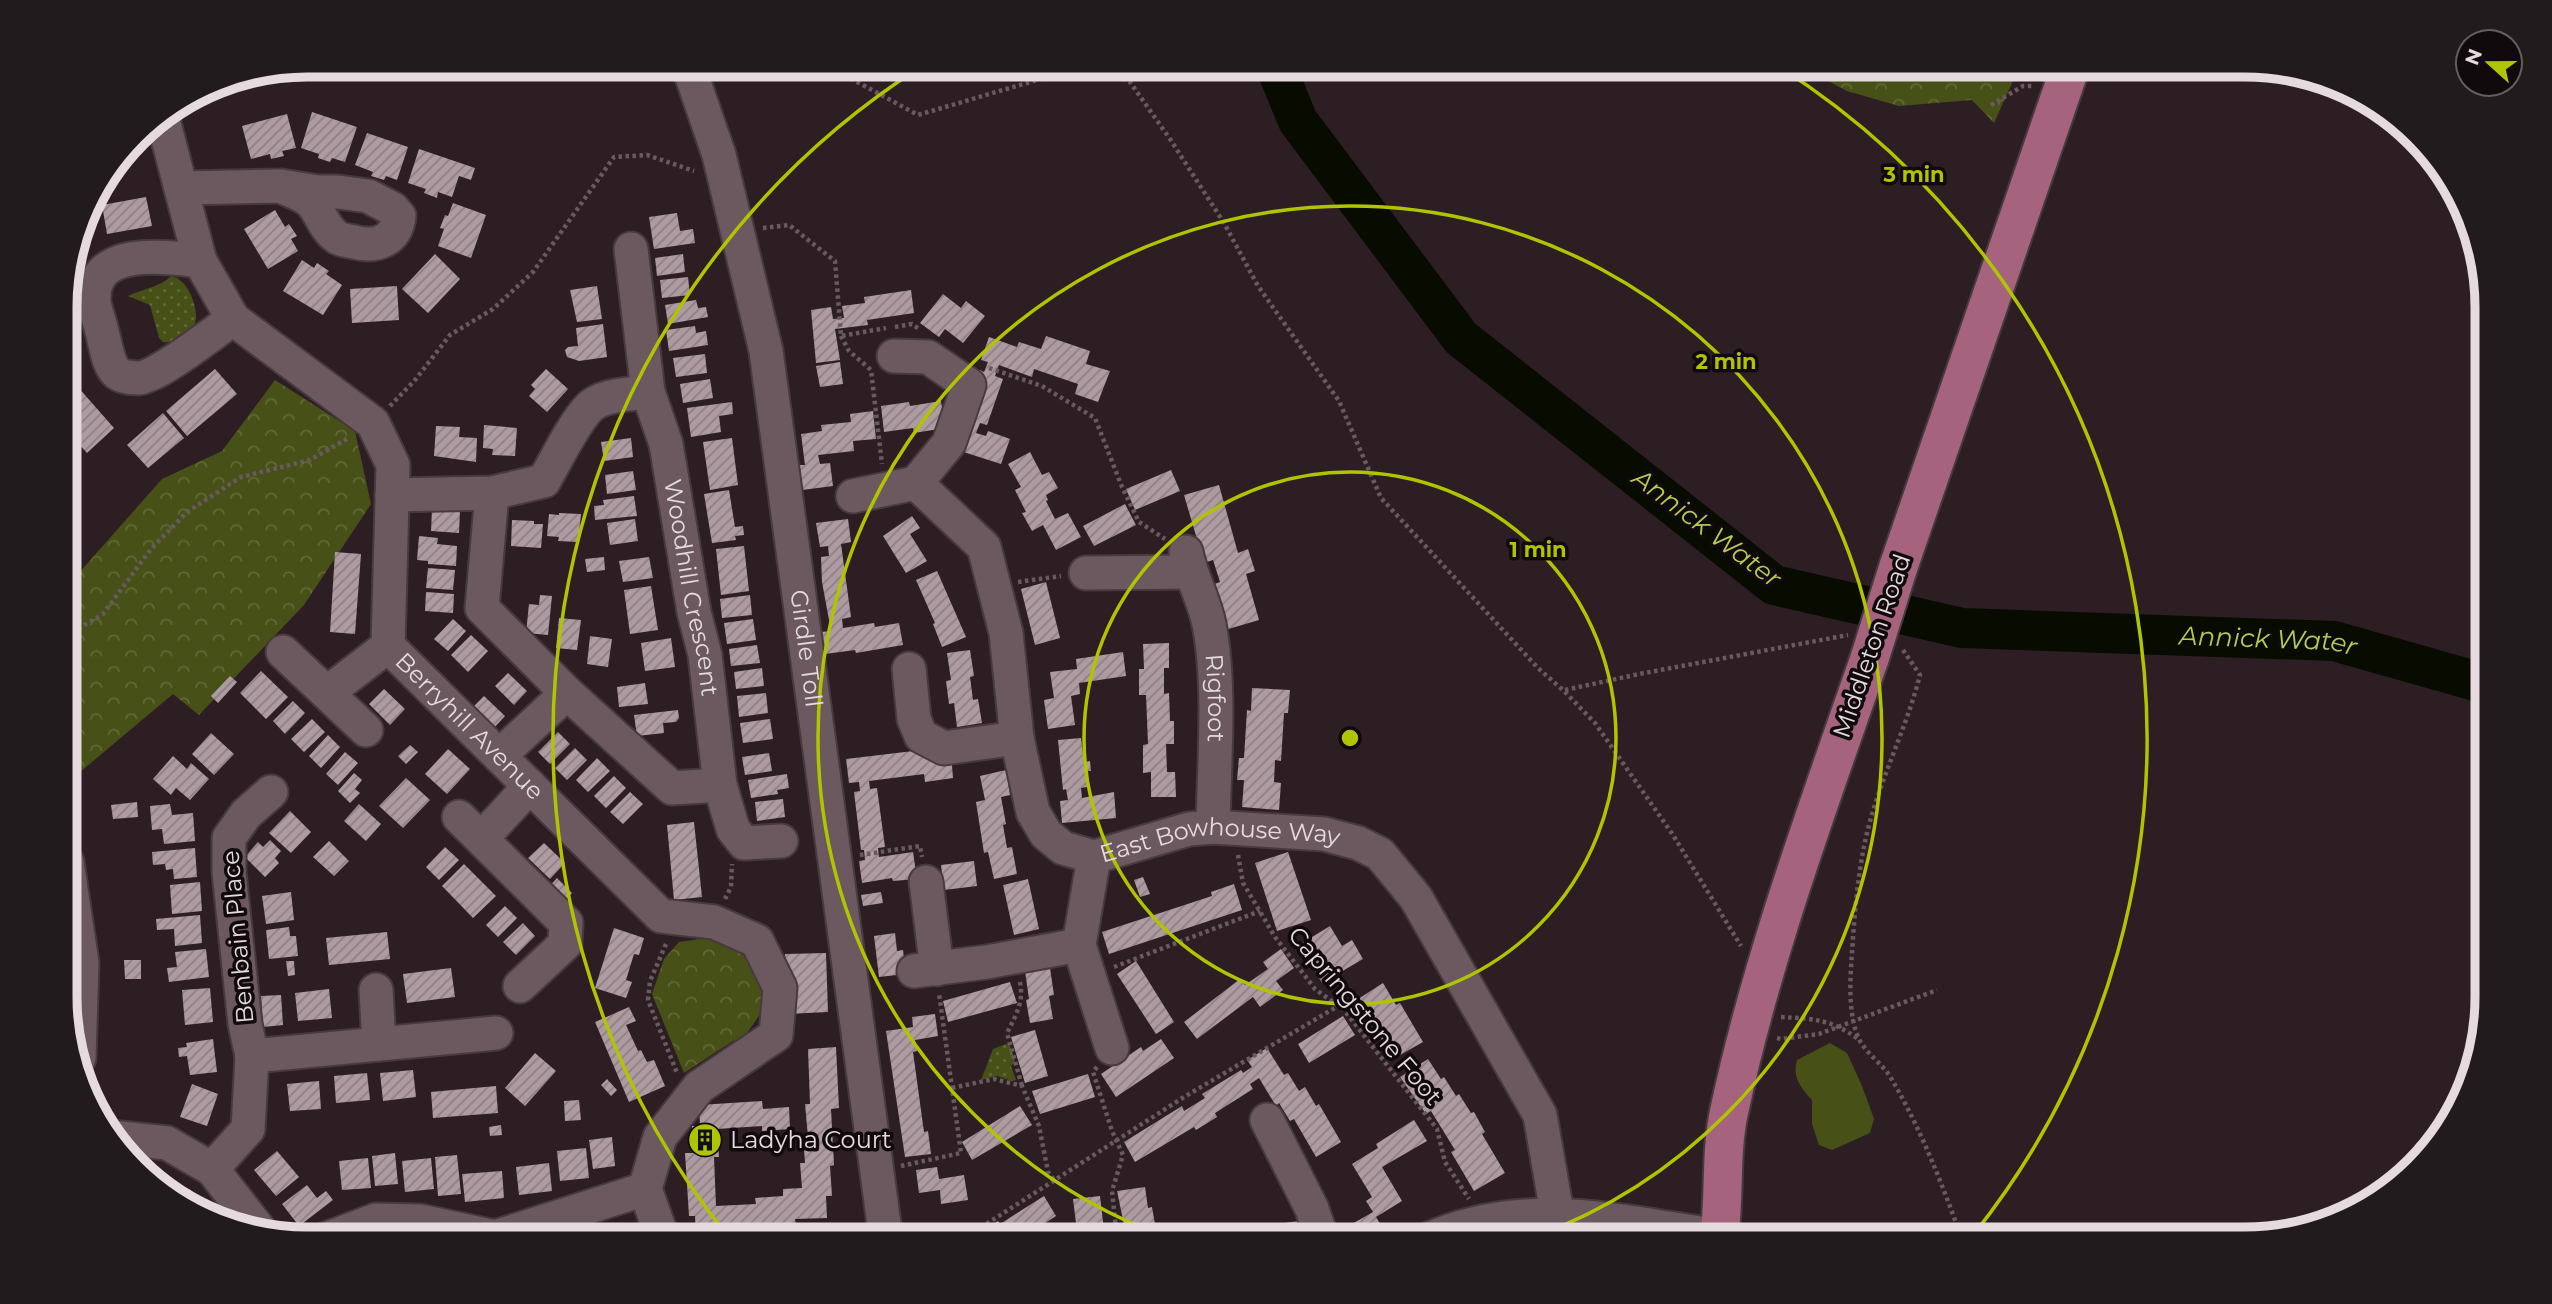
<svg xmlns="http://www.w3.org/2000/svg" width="2552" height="1304" viewBox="0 0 2552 1304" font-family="Montserrat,sans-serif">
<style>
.grass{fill:url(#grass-dots)}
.forest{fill:url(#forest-crowns)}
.park{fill:#475016}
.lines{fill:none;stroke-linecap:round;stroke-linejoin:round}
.river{stroke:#080b00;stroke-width:40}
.building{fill:url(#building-hatch)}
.minor-casing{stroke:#473a3f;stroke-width:37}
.major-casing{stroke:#473a3f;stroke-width:42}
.path{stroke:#685a5f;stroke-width:4.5;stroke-dasharray:3.5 3.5;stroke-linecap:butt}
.minor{stroke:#6b595f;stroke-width:33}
.major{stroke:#a5637e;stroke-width:38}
.major-bridge-casing{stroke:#473a3f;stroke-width:42;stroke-linecap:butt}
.major-bridge{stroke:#a5637e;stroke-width:38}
.ring{fill:none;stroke:#b0c501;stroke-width:3.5}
.labels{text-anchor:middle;stroke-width:7;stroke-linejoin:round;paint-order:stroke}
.street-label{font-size:24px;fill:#e5dade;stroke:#110a0d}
.poi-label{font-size:24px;fill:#e5dade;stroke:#110a0d;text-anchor:start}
.water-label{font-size:26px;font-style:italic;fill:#b7c954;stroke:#110a0d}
.rim{fill:none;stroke:#e5dade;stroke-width:9}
.centre{fill:#b0c501;stroke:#110a0d;stroke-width:3.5}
.ring-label{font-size:21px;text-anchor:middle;font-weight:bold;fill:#b0c501;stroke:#110a0d;stroke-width:7;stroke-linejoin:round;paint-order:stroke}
</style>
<defs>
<pattern id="grass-dots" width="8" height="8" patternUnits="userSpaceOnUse" patternTransform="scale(1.75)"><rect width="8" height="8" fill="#475016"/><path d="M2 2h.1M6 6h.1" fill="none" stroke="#616937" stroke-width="1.8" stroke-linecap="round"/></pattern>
<pattern id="forest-crowns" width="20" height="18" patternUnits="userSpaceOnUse" patternTransform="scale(1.75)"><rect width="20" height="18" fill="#475016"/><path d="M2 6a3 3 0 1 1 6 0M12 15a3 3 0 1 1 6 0" fill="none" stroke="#616937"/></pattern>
<pattern id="building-hatch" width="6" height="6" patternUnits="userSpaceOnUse" patternTransform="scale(1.75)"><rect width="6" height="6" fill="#ae9aa1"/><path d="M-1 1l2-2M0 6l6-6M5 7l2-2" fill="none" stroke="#8e7f85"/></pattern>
</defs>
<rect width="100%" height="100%" fill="#2d1e24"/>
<path class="grass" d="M171,276C186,278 196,302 196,316C197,331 176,344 163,342L159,338L150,305L128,296C142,289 161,287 171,276Z
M1009,1043L1015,1061L1011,1066L1016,1080L1012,1081L997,1076L981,1080L993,1049Z"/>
<path class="forest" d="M1798,65H2020L1994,123L1972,100L1899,106L1847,91Z
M275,380L355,431L371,504L304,605L199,715L173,694L73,778L66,750V567L78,574L162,479L222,451Z
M714,937L755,957C772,998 768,1007 741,1040L733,1041L684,1073L652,994L664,959L679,942Z"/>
<path class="park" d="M1830,1043L1847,1053L1862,1086L1874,1119L1870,1133L1832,1150L1819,1145L1812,1124V1100C1801,1088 1792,1077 1797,1060Z"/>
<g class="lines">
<path class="river" id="s1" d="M1275,65L1298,121L1461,338L1774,585L1962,628L2334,641L2486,684"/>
</g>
<path class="building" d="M312,112L357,127L345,162L332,158L330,162L318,158L319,154L301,148Z
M287,114L296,148L282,151L284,156L271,159L270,154L251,159L242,126Z
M367,133L408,147L397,180L386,176L384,180L371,176L373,172L355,165Z
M419,149L475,168L471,180L459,176L452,197L438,192L437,198L424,193L426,189L408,183Z
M146,197L152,226L107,234L102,205Z
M453,203L486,215L471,258L438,246L444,229L440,228L445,215L448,216Z
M275,210L285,227L289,224L297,236L291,239L298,251L268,269L244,229Z
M677,213L680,231L693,229L695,243L654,249L649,217Z
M84,219L88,239L79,241L82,229Z
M435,254L460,279L428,313L402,289Z
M683,254L685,272L657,276L655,258Z
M302,260L314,268L317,263L329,271L326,274L342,285L323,315L283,291Z
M688,277L690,295L662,298L660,280Z
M397,286L399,320L352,323L350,289Z
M597,286L602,319L577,322L570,290Z
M911,290L914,313L867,320L868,325L835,329L840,360L816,363L811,310L831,307L833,319L844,318L842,306L865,303L864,297Z
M943,294L961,308L966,301L985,316L963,343L945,329L939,337L920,323Z
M696,300L698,308L706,307L708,317L668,324L665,305Z
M603,324L607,357L579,361L567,357L565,350L568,347L578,346L576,328Z
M695,326L696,333L706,331L708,345L669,351L666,330Z
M68,331L80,376L65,380V332Z
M1046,336L1090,351L1086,364L1110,371L1098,402L1075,394L1078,384L1034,369L1032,377L999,365L995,376L1003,379L987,425L980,423L976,433L986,436L988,431L1010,439L1001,464L951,448L980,370L984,372L988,362L981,360L989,337L1017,347L1019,342L1041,349Z
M705,354L707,373L676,377L673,358Z
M840,362L843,384L820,387L816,366Z
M215,369L237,394L187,436L166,411Z
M546,369L568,389L547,412L529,396L535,389L531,385Z
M710,379L713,398L683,403L680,384Z
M77,386L114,428L87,453L66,430V396Z
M941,401L945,428L914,433L913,428L884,432L881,406L909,402L910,406Z
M732,402L733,414L719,416L721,432L691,437L687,408Z
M873,411L876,439L853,441L854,451L818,455L820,464L830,463L833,486L802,490L799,465H805L801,434L822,431L821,425L851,422L850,414Z
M163,413L184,438L148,468L127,445Z
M484,425L517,428L515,456L492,455L493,449L483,448Z
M436,426L460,427L459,437L477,438L476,462L434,456Z
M631,438L633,457L604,461L601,442Z
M732,438L738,485L710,490L703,442Z
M1030,452L1042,475L1049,472L1058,488L1046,495L1048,500L1046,501L1055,519L1068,513L1081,537L1056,550L1043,525L1032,531L1022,513L1026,512L1015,490L1021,487L1008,464Z
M1171,470L1180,491L1135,510L1126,489Z
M633,471L636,490L607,494L605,475Z
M1219,485L1238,553L1248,549L1255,571L1246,574L1259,620L1225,630L1212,585L1220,582L1213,560L1204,563L1184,495Z
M729,490L735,527L743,526L744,535L735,536L736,540L712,543L704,494Z
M634,496L637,516L595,520L594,506L604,505L603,500Z
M1125,504L1136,525L1094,546L1083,526Z
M432,509L460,511L459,533L431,531Z
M559,513L581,514L578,542L558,541L559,537L547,536L549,514L559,515Z
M912,516L920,528L910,534L927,561L906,573L883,536Z
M635,519L638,541L610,545L607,523Z
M848,519L851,542L841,544L851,617L842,619L843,628L874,623L875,627L899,623L903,645L856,653L855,650L825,654L821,632L831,631L822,582L821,557L829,556L828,546L820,547L816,523Z
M512,520L534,521V524H543L541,548L511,546Z
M419,536L438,538L437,544L457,546L456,566L428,564V561L417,560Z
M744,546L749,591L721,595L716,549Z
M335,552L361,554L355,634L330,632Z
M604,557L605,570L587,572L585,559Z
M649,557L653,578L623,582L619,561Z
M428,568L455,570L453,590L426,588Z
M937,571L966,637L942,647L933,624L935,623L916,580Z
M1046,582L1060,638L1035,645L1021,589Z
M651,586L658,630L630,634L624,590Z
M426,592L454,594L453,613L425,611Z
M540,595L552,596L548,635L526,633L529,604L539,605Z
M750,595L752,615L722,618L720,599Z
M559,618L581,620L577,650L556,648Z
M453,619L466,631L448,651L434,639Z
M753,619L756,640L727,644L724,623Z
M471,635L488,651L468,672L451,655Z
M590,636L612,639L608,667L587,664Z
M671,638L675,667L645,671L641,643Z
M1169,643V668H1164V694L1169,693L1170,721H1174V744H1166L1167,772H1175L1176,797H1151V772L1143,773V745L1148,744L1146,695H1139V669H1144L1143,644Z
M757,645L760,663L731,666L729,649Z
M970,650L974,676L970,677L973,700L978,699L982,723L957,727L954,703L949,704L946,681L951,680L947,653Z
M1123,652L1126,676L1079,683L1080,694L1071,696L1075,725L1048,729L1044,700L1054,698L1050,672L1077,669L1076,659Z
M762,668L764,686L736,689L734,672Z
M261,671L288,697L266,719L240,693Z
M508,673L527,691L514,705L495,686Z
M230,676L237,682L218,703L211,696Z
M645,683L648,704L619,707L617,687Z
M1252,688L1290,690L1288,713H1284L1281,761L1275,760L1274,782L1281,783L1279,810L1242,807L1244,780H1237L1239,758H1244L1247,710L1251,711Z
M384,689L405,709L390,725L369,704Z
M766,693L768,713L739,717L737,696Z
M484,696L505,716L493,729L472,708Z
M293,701L305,713L285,734L273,721Z
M678,710L679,718L676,722L663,723L664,733L637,736L634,715Z
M312,719L325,732L304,752L291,739Z
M770,719L773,739L743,743L740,723Z
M558,732L570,744L550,764L538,752Z
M211,733L234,754L214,775L192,754Z
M328,735L340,747L321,768L309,756Z
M1081,738L1084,762L1090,761L1091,771H1085L1087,787L1081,788L1082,798L1114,792L1116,818L1062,823L1060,801L1068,800L1066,789L1063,790L1058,740Z
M410,745L418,752L406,764L398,756Z
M575,748L587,760L567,780L555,768Z
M448,749L470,769L447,794L425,774Z
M922,750V756L951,753L953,778L925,782L924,774L869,781L870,789L877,788L885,847L878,848L879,857L913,852L917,879L893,881L892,878L862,883L859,861L865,860L864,850H861L854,792L860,791L859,782L849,783L846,759Z
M345,752L358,763L338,785L326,774Z
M769,753L772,771L745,775L742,757Z
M173,756L187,769L191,763L209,779L190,800L176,788L171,795L153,779Z
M597,758L610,771L588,792L576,780Z
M1006,770L1010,795L1001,797L1006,824L1003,825L1007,848L1012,847L1017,874L994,879L988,852L984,853L976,802L985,800L980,776Z
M354,773L362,780L355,789L360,793L350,803L338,791Z
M787,774L789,788L777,790L778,794L751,798L748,780Z
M614,776L626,788L606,808L594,796Z
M406,778L430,800L403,828L379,806Z
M630,792L643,804L623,824L610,812Z
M783,799L785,817L757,821L755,802Z
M137,802L138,817L113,819L111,805Z
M170,804L172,815L193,813L195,841L164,844L162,829L152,830L150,806Z
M359,804L381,824L366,841L344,821Z
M290,811L311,832L291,853L269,833Z
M694,822L702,897L674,900L667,825Z
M270,840L281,851L275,858L279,863L265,877L245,857L258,842L263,847Z
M329,841L349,861L334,876L313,857Z
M544,843L565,863L550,879L528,858Z
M445,847L459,860L439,880L426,867Z
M195,848L197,877L174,879L173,869L166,870L165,864L153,865L152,852Z
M1288,852L1311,920L1277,931L1255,863Z
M974,861L977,886L944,890L941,865Z
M464,864L496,896L473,918L442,886Z
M1143,877L1150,894L1140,897L1134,880Z
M557,878L572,893L564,902L549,887Z
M1028,879L1039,929L1014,935L1003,885Z
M200,882L202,911L172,914L170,885Z
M1234,884L1242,910L1109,954L1102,932L1212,896L1211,892Z
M291,892L294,920L266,924L262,896Z
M881,892L883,903L863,906L861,895Z
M505,906L517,918L498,937L486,925Z
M200,915L202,943L175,946L174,929L157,930L156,919Z
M523,923L535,936L516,955L503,942Z
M1330,926L1342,946L1352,940L1363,959L1322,983L1299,945Z
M289,927L290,936H296L298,956L269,959L266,930Z
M614,928L644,938L639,955L634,954L626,980L632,982L626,998L595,988Z
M387,932L390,959L329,965L326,938Z
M895,933L897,951L903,950L906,974L879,977L874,936Z
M206,949L209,977L169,982L167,968L177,967L175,952Z
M1281,949L1294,968L1276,981L1283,990L1260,1007L1253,997L1197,1039L1184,1022L1240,979L1245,985L1268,969L1263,962Z
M826,953L828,1012L787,1014L785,954Z
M124,960H141V979H125Z
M286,961H294L295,975L288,976Z
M1136,961L1174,1022L1156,1034L1117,974Z
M451,968L455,997L407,1003L403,974Z
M1050,968L1054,995L1049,996L1053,1019L1030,1023L1026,1000L1029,999L1025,971Z
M1010,982L1017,1003L948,1022L943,1001Z
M1383,983L1396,1005L1400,1003L1423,1042L1393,1059L1371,1021L1368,1023L1355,1001Z
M210,988L213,1022L185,1025L182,990Z
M329,989L332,1018L298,1021L295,993Z
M281,995L283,1025L263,1027L261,996Z
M629,1007L636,1021L626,1025L638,1051L641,1050L647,1062L654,1060L665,1086L629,1102L595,1022Z
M935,1014L938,1036L915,1040L917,1051L913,1052L924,1132L928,1131L931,1154L905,1157L886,1031L913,1027L912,1017Z
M1343,1016L1355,1035L1309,1063L1298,1044Z
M1035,1030L1048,1076L1025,1083L1011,1037Z
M213,1039L217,1072L190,1075L187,1056L179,1057L178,1048L187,1047L186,1043Z
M1161,1039L1174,1058L1116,1097L1101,1074L1141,1047L1143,1051Z
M836,1047L839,1108L831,1109L834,1165L830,1166L832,1196H826L827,1218L795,1219L796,1225L767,1227V1232L696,1236L695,1216H689L685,1153H694L692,1126H700L699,1105L762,1101L763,1109L789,1107L790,1129L762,1131V1126L717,1129L719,1157H714L716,1206L756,1204L755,1198L783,1196V1189L802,1188L800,1163H805L804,1149L809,1148L805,1104H810L808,1049Z
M1267,1048L1284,1075L1288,1073L1299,1091L1305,1087L1316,1106L1319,1104L1341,1142L1316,1157L1294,1119L1290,1121L1279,1103L1276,1106L1259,1078L1250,1084L1253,1089L1215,1113L1217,1117L1196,1130L1194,1127L1135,1162L1124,1142L1182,1106L1184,1111L1205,1098L1202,1094L1241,1070L1243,1073L1252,1067L1247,1060Z
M535,1053L556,1071L525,1106L505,1088Z
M1428,1059L1441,1079L1444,1077L1456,1096L1459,1094L1471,1113L1474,1112L1485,1132L1482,1134L1505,1173L1474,1191L1451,1152L1455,1150L1431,1111L1426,1114L1400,1077Z
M413,1070L416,1097L383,1101L380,1073Z
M367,1073L370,1100L336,1103L334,1076Z
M1088,1074L1095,1097L1040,1114L1032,1091Z
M607,1079L617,1090L611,1096L601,1085Z
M319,1081L321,1109L290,1111L287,1084Z
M192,1084L218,1094L207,1126L180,1117Z
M496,1086L498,1113L433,1118L431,1092Z
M579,1100L581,1120L565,1121L564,1101Z
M1020,1106L1032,1125L972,1160L962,1142Z
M1414,1120L1427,1141L1382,1167L1402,1201L1376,1217L1386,1234L1378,1239H1361L1352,1224L1373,1212L1366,1201L1372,1197L1352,1164L1378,1148L1376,1144Z
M501,1125L502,1135L490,1136L489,1127Z
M612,1137L615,1166L593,1169L589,1140Z
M586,1148L589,1178L560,1181L557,1151Z
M277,1151L299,1177L276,1196L254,1170Z
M395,1153L398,1184L375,1186L372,1156Z
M457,1155L461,1194L438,1196L435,1157Z
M368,1158L371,1188L342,1190L339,1161Z
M431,1158L434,1189L405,1192L402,1161Z
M549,1163L552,1191L519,1195L516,1167Z
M937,1167L939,1179L964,1175L968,1200L941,1204L940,1190L919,1193L916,1170Z
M502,1171L504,1198L465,1202L462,1174Z
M307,1185L317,1198L326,1191L333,1200L299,1226L282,1204Z
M1145,1187L1148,1208L1152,1207L1156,1230L1152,1231L1153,1239H1127L1117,1191Z
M189,1189L224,1216L221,1219L200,1214L181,1199Z
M1044,1196L1056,1216L1021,1239H975L980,1236L978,1233L998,1221L1000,1224Z
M1100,1196L1105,1239H1078L1073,1199Z
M1308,1220L1310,1237L1277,1239L1276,1224Z
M634,1224L641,1239H603Z
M1524,1233L1525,1239H1502V1236Z"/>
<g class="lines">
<g class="minor-casing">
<g id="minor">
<path id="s2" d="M688,65L719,155L766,351L886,1239"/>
<path id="s3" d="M162,116L200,261L233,319L373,423L393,465L388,646L661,916L714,922L757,941L780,988L776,1035L699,1087L660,1137L645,1189L663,1239"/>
<path d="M181,188L281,186L318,192H338L368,196L393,209L399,216C396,241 376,248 354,242C349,241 342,240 338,238C324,229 321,213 311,202C304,195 290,191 281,186"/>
<path id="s4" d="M631,249L648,392L666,444L694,612L705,655L720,785L733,829L744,843L781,841"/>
<path d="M200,261C167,257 94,246 94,297C93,306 99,318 101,328C105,340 107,364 117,373C122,377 132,378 138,378C158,377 214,332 233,319"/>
<path id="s5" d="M916,483L984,547L1006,633L1017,738L1033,812L1046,834L1063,848L1094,857L1189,829L1213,827L1324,834L1358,843L1380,854L1416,898L1540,1115L1557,1213"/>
<path d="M492,493L482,608L567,693L672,788L720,785"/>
<path d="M392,495L492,493L544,481C555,462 579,412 595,403C610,394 632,394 648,392"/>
<path d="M853,496L916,483L949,443L969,385L928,357L894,356"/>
<path id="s6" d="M1186,552C1191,577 1204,600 1209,624C1221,685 1214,764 1213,827"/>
<path d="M1086,573L1190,572"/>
<path d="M283,652L366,730"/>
<path d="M909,669L914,719L921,736L944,748L1017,738"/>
<path d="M327,693L388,646"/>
<path d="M499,756L567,693"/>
<path d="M459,817L566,923L565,944L520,986"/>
<path d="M482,838L530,786"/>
<path d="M67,862L82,963L79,1058"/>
<path d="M926,882L937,969"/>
<path d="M1079,945L1112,1048"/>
<path d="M914,971L987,962L1079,945L1094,857"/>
<path d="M376,990L379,1044"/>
<path d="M252,1056L496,1033"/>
<path d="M1267,1120L1312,1209L1322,1239"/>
<path d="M111,1137L167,1143L212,1169L258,1228"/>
<path d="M212,1169L248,1129L252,1056L245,1024L229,872V838L246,814L271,792"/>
<path d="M326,1239L376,1220L420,1221L495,1237L645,1189"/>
<path d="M1429,1239C1525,1196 1621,1222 1720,1236"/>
</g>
</g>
<g class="major-casing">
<path id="major" d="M1898,568L2071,65
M1719,1239C1725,1197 1720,1153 1729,1112C1762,957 1818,807 1870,657"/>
</g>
<path class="path" d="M826,65L918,115L1088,65
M1098,65L1100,67L1130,82L1170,139L1224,223L1258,286L1339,401L1381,498L1538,668L1564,691L1595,723L1673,835L1741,946
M1991,105L2023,86H2034
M763,228L789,225L835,261L841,336L886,328
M895,327L912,324L919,329
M841,336L849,351L871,370L882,464
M989,368L1042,386L1095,418L1122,487L1139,522L1165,539
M390,406L415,380L450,335L493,309L533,272L614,157L647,155L694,171
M1018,582L1061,576
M66,636L103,614L151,549L187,512L241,477L310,460L350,437
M1903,650L1920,675C1908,722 1887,765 1873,811C1859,856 1855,906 1852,953C1850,979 1848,1012 1858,1037C1865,1053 1883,1064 1891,1078C1921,1129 1942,1184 1962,1239
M1565,690L1639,674L1848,635
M860,855L920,846L922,857
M1238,855L1243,883L1275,937L1315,989L1344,1010L1437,1129L1445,1162L1469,1199
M725,899L731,887L732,864
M666,944L650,981L648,1000L677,1073
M1114,967L1260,911
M1020,982C1024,1002 1016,1015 1007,1033L1022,1086
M1781,1017C1814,1019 1831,1019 1858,1039
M1777,1038L1781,1039L1819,1034L1937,990
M1097,1067L1093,1072L1112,1131L1123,1155L1112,1191L1117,1239
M952,1088L994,1079L1022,1086L1039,1126L1048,1172L1054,1180
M901,1166L961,1153L939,993
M963,1239L1184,1097L1338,1006"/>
<use href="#minor" class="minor"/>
<use href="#major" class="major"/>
<g class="major-bridge-casing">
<path id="major-bridge" d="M1870,657L1898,568"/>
</g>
<use href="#major-bridge" class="major-bridge"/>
</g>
<g class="ring">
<circle cx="1350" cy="738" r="266"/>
<path d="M1168 1238A532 532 0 1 1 1532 1238"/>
<path d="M726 1234A797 797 0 0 1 922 66M1778 66A797 797 0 0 1 1974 1234"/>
</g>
<defs>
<g id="building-disc" transform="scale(1.75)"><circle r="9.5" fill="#b0c501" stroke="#110a0d"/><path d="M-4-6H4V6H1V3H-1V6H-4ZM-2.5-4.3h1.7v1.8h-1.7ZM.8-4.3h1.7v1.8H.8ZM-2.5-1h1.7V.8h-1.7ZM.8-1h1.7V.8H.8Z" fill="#111"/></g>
</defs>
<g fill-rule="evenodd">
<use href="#building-disc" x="705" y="1140"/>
</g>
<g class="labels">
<g class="street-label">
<text dy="8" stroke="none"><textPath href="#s4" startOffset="345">Woodhill Crescent</textPath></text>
<text transform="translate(1872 646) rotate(-71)" y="8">Middleton Road</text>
<text dy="8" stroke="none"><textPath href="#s2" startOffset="597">Girdle Toll</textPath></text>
<text dy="8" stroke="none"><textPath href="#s6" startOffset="150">Rigfoot</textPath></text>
<text dy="8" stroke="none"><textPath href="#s3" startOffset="733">Berryhill Avenue</textPath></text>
<text dy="8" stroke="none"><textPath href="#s5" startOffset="572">East Bowhouse Way</textPath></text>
<text transform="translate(238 937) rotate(-95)" y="8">Benbain Place</text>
<text transform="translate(1365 1016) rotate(50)" y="8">Capringstone Foot</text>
</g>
<g class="poi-label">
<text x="730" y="1148">Ladyha Court</text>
</g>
<g class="water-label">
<text transform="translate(1707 528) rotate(37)" y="9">Annick Water</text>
<text dy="9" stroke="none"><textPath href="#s1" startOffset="1230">Annick Water</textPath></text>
</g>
</g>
<path d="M0 0H2552V1304H0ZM307 77H2245A230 230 0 0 1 2475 307V997A230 230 0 0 1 2245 1227H307A230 230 0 0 1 77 997V307A230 230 0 0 1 307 77Z" fill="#221b1e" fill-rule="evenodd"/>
<path class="rim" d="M307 77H2245A230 230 0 0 1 2475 307V997A230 230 0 0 1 2245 1227H307A230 230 0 0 1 77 997V307A230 230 0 0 1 307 77Z"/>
<circle cx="1350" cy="738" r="10" class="centre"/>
<g class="ring-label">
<text x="1914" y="182">3 min</text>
<text x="1726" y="369">2 min</text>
<text x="1538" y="557">1 min</text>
</g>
<g transform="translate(2489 63) rotate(291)"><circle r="33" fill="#110a0d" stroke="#665d61" stroke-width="2"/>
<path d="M0-5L12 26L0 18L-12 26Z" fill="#b0c501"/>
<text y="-10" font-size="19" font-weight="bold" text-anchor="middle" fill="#e5dade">N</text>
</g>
</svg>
